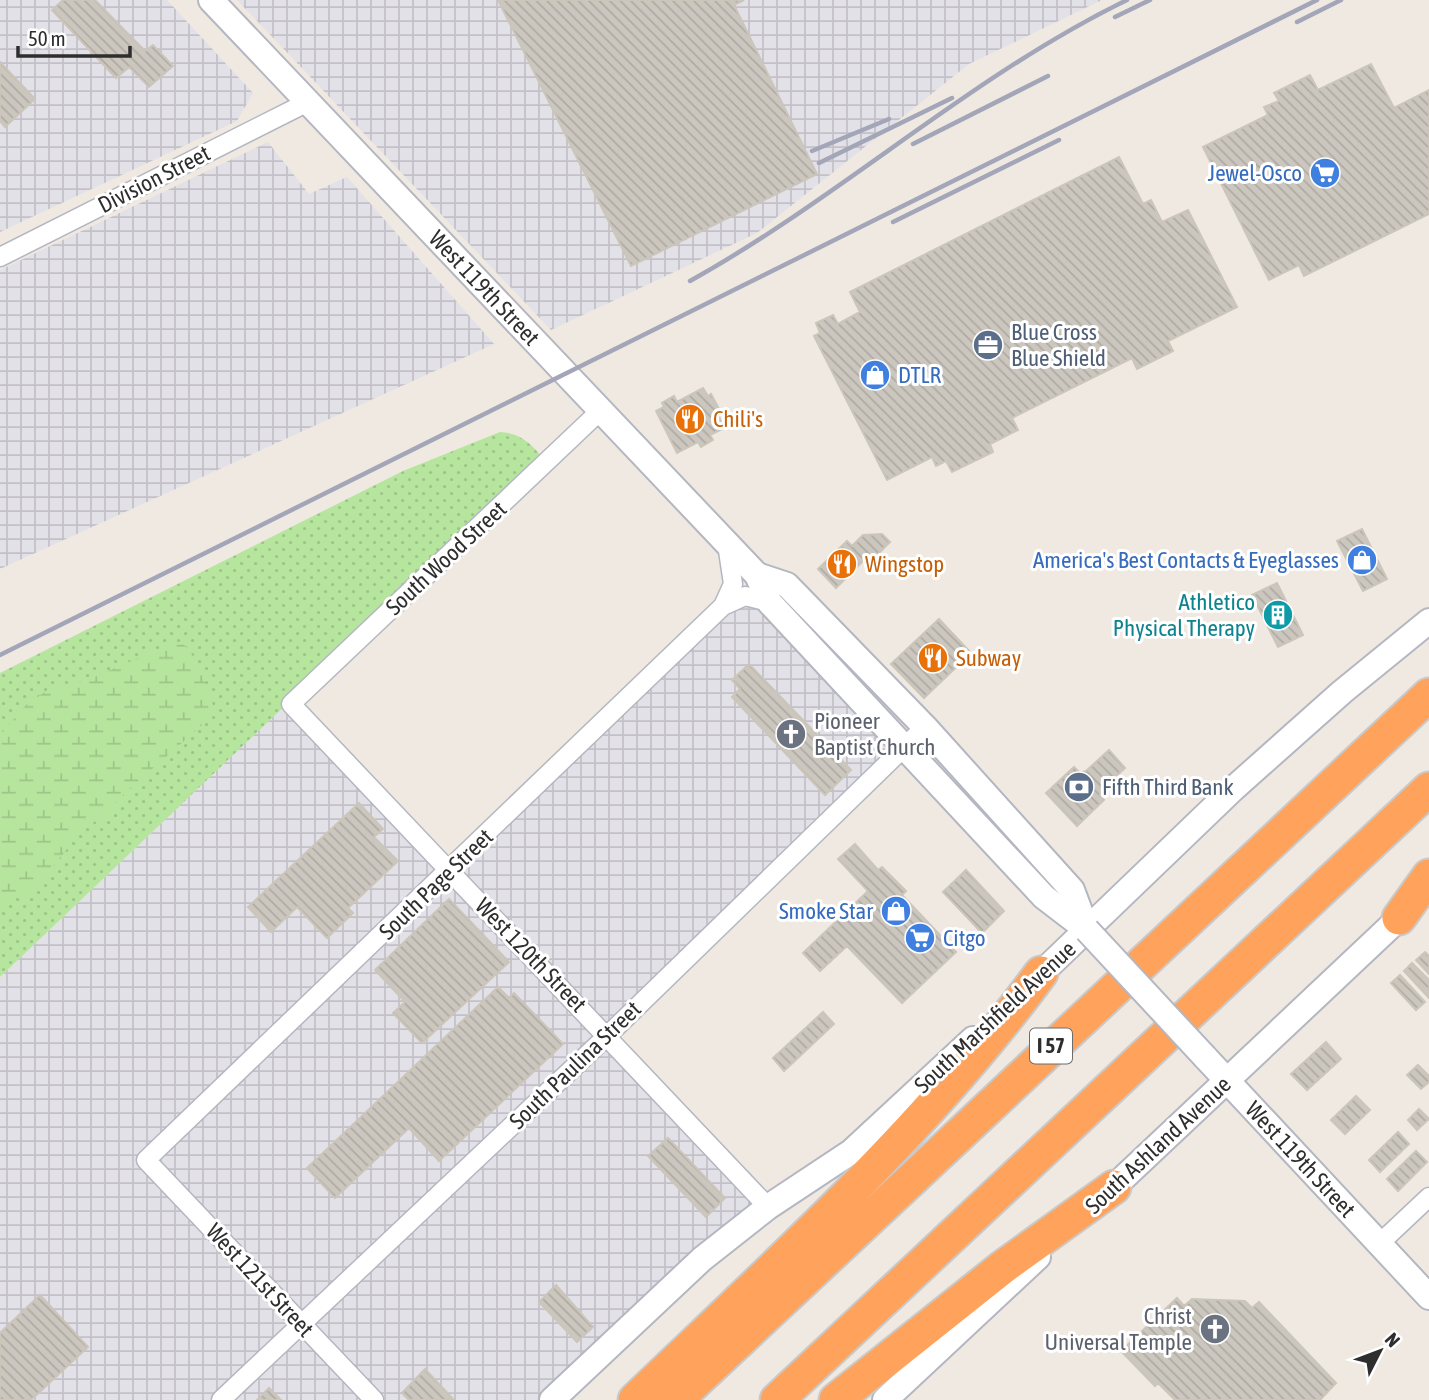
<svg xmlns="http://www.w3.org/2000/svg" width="1429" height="1400" viewBox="0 0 1429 1400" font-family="'Asap Condensed',sans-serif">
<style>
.industrial{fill:url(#industrial-grid)}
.grass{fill:url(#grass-dots)}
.wetland{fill:url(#wetland-marsh)}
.building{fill:url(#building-back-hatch);stroke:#cbc5ba;stroke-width:2}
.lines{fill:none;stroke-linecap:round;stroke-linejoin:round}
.street-casing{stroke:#b4b7c1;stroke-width:21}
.secondary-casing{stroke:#b4b7c1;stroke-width:28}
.highway-casing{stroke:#c9c9c9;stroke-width:37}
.street{stroke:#fff;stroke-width:18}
.secondary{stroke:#fff;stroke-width:24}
.highway{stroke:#ffa35c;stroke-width:33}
.rail{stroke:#a3a6b8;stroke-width:4.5}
.secondary-bridge-casing{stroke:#b4b7c1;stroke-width:28;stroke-linecap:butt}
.secondary-bridge{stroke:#fff;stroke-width:24}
.labels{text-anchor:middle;stroke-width:6;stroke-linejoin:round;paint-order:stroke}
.shield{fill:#fff;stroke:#6d6d6d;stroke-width:2}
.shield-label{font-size:21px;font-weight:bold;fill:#2e2e2e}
.shop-label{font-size:23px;fill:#366cbe;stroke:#fff;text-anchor:end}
.street-label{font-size:23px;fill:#2e2e2e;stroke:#fff}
.service-label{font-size:23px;fill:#4e5e75;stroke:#fff;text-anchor:start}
.food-label{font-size:23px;fill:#c56008;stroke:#fff;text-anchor:start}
.culture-label{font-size:23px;fill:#0d838f;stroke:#fff;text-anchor:end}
.worship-label{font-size:23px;fill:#5b616d;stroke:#fff;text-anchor:start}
</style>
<defs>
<pattern id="industrial-grid" width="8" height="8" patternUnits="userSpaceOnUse" patternTransform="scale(1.75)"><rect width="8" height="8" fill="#e3e1e8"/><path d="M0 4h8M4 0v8" fill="none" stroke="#c3c1c7"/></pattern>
<pattern id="grass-dots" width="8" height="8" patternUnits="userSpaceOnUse" patternTransform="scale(1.75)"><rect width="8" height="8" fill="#b6e59e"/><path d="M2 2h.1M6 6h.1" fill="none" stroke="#9dc588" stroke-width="1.8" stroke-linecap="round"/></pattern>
<pattern id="wetland-marsh" width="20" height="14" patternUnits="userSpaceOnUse" patternTransform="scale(1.75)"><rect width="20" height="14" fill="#b6e59e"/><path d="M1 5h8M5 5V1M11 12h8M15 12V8" fill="none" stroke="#9dc588"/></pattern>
<pattern id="building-back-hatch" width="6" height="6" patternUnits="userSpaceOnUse" patternTransform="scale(1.75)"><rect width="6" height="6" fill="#cbc7bf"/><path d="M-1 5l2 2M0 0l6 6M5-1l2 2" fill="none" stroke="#afaba4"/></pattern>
</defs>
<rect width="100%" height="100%" fill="#efe9e1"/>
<path class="industrial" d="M0,0H167L253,93L237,121L0,232Z
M237,0H1102L969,64L757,233L551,330Z
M268,142L309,194L347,177L494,344L0,569V270Z
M745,592L900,754L605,1036L759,1201L710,1238L539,1400H0V977L287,703L449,875Z"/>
<path class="grass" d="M500,432C521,433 530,443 544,459L0,977V673L403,471Z"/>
<path class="wetland" d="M172,643C176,643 181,643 184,645C195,652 211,696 214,709L201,726L127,791L102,818L77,831L65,852L27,896L15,894L0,907V735L27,704L54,686L88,680Z"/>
<path class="building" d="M63,0H95L145,51L153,45L173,66L149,87L129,67L116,78L52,10Z
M498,0H744L734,5L817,174L631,266Z
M0,62L35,99L5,127L0,121Z
M1371,64L1394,108L1429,90V214L1304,276L1299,265L1269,280L1203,147L1268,115L1264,107L1279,101L1274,93L1310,75L1318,90Z
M1119,157L1143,204L1151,200L1162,222L1188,210L1237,307L1168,341L1173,351L1137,369L1132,358L1012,418L1018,430L990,444L993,452L952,472L946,461L936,466L932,457L887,480L814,336L820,333L816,323L833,315L838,324L860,312L850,292Z
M703,388L708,396L711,394L719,409L716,410L724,428L710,435L713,440L701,447L698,442L677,453L656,411L664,407L662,403L674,396L677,402Z
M1362,529L1387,579L1363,591L1337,541Z
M882,534L890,542L869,563L865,559L836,588L818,569L847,541L852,546L863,535Z
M1277,583L1303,635L1278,647L1252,595Z
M939,619L971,653L924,698L891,664Z
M749,664L851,770L825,795L732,697L740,689L732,680Z
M1109,750L1125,768L1103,789L1100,795L1104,800L1077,826L1046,793L1074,767L1080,773L1086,771Z
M359,803L383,829L374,837L398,861L348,908L353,913L327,938L297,907L271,932L248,907Z
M855,844L878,870L882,867L906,891L902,895L956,952L902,1003L847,946L820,971L803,953L868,891L838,859Z
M966,870L1004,911L982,933L943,892Z
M449,899L509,962L422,1043L393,1013L405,1002L375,970Z
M1425,952L1429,956V974L1416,960Z
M1412,963L1429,980V998L1404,971Z
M1400,975L1425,1002L1416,1010L1391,983Z
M498,987L509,998L514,993L563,1044L439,1161L409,1128L335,1198L307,1168Z
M823,1012L834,1024L784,1071L773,1058Z
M1326,1042L1341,1059L1307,1090L1291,1074Z
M1418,1065L1429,1076V1082L1421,1089L1407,1075Z
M1356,1096L1370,1110L1345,1134L1331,1120Z
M1419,1109L1429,1119L1417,1130L1408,1120Z
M1398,1132L1409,1144L1380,1172L1369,1160Z
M668,1138L725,1198L706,1217L648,1156Z
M1416,1151L1427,1162L1398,1191L1387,1179Z
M556,1285L593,1327L577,1342L539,1302Z
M40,1295L88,1347L31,1400H0V1333Z
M1177,1298L1184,1306L1192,1299L1245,1301L1252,1308L1259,1302L1336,1383L1320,1400H1175L1158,1383L1155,1386L1121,1351Z
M425,1369L454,1400H409L402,1393Z
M269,1388L281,1400H257Z"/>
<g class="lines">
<g class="street-casing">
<path id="street" d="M0,257L308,102
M600,411L291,704L768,1207
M723,606L733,584L727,544
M1379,1244L1429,1197
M221,1400L608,1035L925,727
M374,1400L146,1160L723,606L745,596L769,602"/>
</g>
<g class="secondary-casing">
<g id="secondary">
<path id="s1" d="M211,0L757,575L769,602L1044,897L1087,930"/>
<path d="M757,575L787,585L925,727L1072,890L1087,930"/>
<path d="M1029,985L1233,789L1342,692L1429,621"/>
<path id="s2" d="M1205,1057L1429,1297"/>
<path d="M1101,1199L1411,907"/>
<path d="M552,1400L702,1259L768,1207L851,1152L973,1039"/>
<path d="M885,1400L1038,1257"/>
</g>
</g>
<g class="highway-casing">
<path id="highway" d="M1399,918L1429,876
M635,1400C777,1264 924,1132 1041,973
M676,1400L1429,695
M777,1400L1429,789
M836,1400L1003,1267L1114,1187"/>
</g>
<use href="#street" class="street"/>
<use href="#secondary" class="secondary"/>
<use href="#highway" class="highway"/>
<path class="rail" d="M1115,17L1150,0
M1297,22L1341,0
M913,144L1048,76
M812,151L889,119
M819,163L952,98
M893,222L1059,140
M690,281C841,197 971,76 1127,0
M0,655L1317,0"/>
<g class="secondary-bridge-casing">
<path id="secondary-bridge" d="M1087,930L1205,1057"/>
</g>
<use href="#secondary-bridge" class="secondary-bridge"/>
</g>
<defs>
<g id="supermarket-disc" transform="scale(1.575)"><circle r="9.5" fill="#3f7fe0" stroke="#fff"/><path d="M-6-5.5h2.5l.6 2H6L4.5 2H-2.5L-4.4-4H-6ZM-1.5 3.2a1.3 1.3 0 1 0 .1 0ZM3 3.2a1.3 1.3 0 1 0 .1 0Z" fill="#fff"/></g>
<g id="office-disc" transform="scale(1.575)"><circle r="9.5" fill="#5c6f8a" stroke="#fff"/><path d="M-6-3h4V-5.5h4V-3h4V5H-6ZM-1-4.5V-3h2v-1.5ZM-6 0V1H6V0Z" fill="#fff"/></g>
<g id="shop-disc" transform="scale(1.575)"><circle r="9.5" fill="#3f7fe0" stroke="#fff"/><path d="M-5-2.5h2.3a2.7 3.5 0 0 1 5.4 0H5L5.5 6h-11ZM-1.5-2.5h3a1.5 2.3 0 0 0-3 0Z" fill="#fff"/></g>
<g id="restaurant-disc" transform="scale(1.575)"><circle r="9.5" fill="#e8710a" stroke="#fff"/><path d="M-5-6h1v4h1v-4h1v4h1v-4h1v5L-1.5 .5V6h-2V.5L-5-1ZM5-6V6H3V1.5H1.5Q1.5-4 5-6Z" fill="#fff"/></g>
<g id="building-disc" transform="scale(1.575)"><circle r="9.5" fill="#0f9aa8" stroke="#fff"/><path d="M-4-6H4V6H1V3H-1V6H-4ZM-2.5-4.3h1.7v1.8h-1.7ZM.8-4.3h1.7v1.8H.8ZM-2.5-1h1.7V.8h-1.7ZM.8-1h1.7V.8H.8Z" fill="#fff"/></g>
<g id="church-disc" transform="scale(1.575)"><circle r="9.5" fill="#6b7280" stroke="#fff"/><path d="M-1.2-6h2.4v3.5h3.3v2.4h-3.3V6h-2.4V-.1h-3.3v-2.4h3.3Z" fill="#fff"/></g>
<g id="bank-disc" transform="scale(1.575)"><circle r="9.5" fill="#5c6f8a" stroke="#fff"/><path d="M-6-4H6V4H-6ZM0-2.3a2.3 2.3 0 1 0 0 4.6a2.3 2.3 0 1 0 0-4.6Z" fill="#fff"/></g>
</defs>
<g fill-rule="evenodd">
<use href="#supermarket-disc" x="1325" y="173"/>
<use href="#office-disc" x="988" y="345"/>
<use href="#shop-disc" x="875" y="375"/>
<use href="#restaurant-disc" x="690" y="419"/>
<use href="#shop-disc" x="1362" y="560"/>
<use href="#restaurant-disc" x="842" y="564"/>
<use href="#building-disc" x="1278" y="615"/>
<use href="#restaurant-disc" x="933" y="658"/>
<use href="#church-disc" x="791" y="734"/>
<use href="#bank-disc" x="1079" y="787"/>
<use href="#shop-disc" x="896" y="911"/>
<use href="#supermarket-disc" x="920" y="938"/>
<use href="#church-disc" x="1215" y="1329"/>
</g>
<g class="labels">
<rect class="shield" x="1030" y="1028.5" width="42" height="35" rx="5"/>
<g class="shield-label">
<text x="1051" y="1053">I 57</text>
</g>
<g class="shop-label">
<text x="1302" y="181">Jewel-Osco</text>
<text x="898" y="383" text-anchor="start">DTLR</text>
<text x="1339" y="568">America's Best Contacts &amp; Eyeglasses</text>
<text x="873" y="919">Smoke Star</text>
<text x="943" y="946" text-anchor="start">Citgo</text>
</g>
<g class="street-label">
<text transform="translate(154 179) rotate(-27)" y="8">Division Street</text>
<text dy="8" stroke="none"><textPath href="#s1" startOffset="397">West 119th Street</textPath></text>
<text transform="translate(446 558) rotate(-43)" y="8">South Wood Street</text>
<text transform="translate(436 884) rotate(-44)" y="8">South Page Street</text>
<text transform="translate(531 955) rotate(46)" y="8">West 120th Street</text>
<text transform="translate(995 1017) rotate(-43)" y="8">South Marshfield Avenue</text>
<text transform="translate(575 1065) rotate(-44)" y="8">South Paulina Street</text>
<text transform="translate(1158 1145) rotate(-43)" y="8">South Ashland Avenue</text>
<text dy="8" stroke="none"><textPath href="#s2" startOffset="140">West 119th Street</textPath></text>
<text transform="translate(260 1280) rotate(47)" y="8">West 121st Street</text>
</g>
<g class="service-label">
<text x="1011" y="340">Blue Cross<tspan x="1011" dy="26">Blue Shield</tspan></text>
<text x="1102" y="795">Fifth Third Bank</text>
</g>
<g class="food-label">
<text x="713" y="427">Chili's</text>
<text x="865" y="572">Wingstop</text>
<text x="956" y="666">Subway</text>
</g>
<g class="culture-label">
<text x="1255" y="610">Athletico<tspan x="1255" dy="26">Physical Therapy</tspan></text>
</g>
<g class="worship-label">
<text x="814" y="729">Pioneer<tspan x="814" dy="26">Baptist Church</tspan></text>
<text x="1192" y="1324" text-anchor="end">Christ<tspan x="1192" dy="26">Universal Temple</tspan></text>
</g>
</g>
<g transform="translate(1380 1351) rotate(48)" stroke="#ffffff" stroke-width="5" paint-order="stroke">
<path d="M0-5L12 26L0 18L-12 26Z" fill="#2e2e2e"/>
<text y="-10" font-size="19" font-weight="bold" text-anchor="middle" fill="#2e2e2e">N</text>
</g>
<path d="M18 46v10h112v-10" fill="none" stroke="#2e2e2e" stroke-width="3.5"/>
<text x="28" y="46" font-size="21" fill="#2e2e2e" stroke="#ffffff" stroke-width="5" paint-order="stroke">50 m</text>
</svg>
